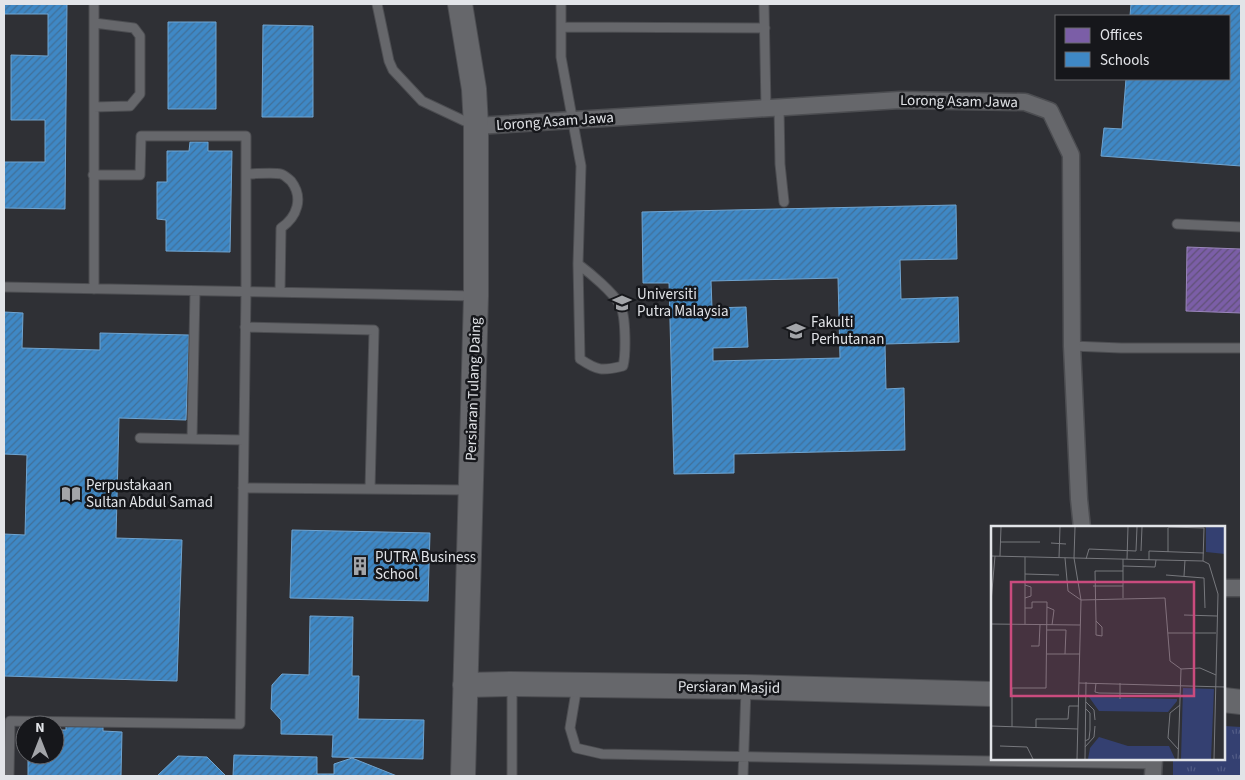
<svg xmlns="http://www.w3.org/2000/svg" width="1245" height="780" viewBox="0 0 1245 780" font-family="'Source Sans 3',sans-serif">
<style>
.grass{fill:url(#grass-tufts)}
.offices{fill:url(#offices-hatch);stroke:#9a86ba}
.schools{fill:url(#schools-hatch);stroke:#70a4d0;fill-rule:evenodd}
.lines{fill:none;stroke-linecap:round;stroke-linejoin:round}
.lane-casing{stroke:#4c4d51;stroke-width:11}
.street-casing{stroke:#4c4d51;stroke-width:19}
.secondary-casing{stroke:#4c4d51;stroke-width:26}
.lane{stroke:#66676b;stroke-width:9}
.street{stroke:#66676b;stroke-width:16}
.secondary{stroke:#66676b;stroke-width:24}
.labels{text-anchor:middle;stroke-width:5;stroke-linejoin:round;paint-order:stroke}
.street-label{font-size:15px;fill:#e2e4e8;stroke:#16171b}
.poi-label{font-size:15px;fill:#e2e4e8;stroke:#16171b;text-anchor:start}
.inset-road{fill:none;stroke:#77787d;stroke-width:1}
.view{fill:#ca4b7e;fill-opacity:0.15;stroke:#ca4b7e;stroke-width:2.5}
.inset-edge{fill:none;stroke:#e2e4e8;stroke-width:2.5}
</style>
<defs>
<pattern id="grass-tufts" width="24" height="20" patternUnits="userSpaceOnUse" patternTransform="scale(1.25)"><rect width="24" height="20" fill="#344071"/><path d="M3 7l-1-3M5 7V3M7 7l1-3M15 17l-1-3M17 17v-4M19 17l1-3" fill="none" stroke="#515b85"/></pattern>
<pattern id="offices-hatch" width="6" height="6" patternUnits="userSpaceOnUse" patternTransform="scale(1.25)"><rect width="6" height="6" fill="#7b5ea7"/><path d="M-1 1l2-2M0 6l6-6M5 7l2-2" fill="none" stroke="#605176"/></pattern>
<pattern id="schools-hatch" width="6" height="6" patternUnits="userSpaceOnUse" patternTransform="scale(1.25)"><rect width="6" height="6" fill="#3f88c5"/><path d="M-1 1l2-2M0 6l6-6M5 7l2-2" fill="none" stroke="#417099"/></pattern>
</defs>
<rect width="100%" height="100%" fill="#2f3035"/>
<path class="grass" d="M1224,726L1241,727V776H1173V759H1224Z"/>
<path class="offices" d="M1187,247L1241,249V313L1186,311Z"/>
<path class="schools" d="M4,4H67L65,209L4,208V162H45V120H11V55L48,56V14H4Z
M1131,4H1241V166L1101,156L1104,128L1122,129L1126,79H1229V16H1130Z
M168,22H216V109H168Z
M263,25L313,26V117H262Z
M190,142H208V151H232L230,252L166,251V220L157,219V182H167V151H189Z
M956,205L957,259L900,260L901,299L958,297L959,342L885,344L886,389L904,388L905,450L734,454V473L674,474L669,283H643L642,212ZM838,278L840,358L713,361V348L748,347L746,307L712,308L711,281Z
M4,312L23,313L22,348L100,350V333L189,335L186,420L119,418L116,538L182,540L177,681L4,676V534L25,535L27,455L4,454Z
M292,530L430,533L428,601L290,598Z
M310,616L353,617L352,676H359L358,719L424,720L423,759L332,757L333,735L281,734V720L271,709L272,685L282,674L309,675Z
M66,721L103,722V731L122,732L121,776H28V755H55V730H66Z
M234,755L317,757V774H334V764L352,758L397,776H416H233Z
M178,756L207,757L226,776H157Z"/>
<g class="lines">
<g class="lane-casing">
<path id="lane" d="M377,4L389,61L393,70L422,101L473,125
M561,4V57L581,166L578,264C590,273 613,292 620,305C626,315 626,354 623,366C602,371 598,371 580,359L578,264
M764,4L766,108
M94,23L134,28L140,36V94L130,106L94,107
M561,27L765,28
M779,107L780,164L784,202
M246,174C255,174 273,172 281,174C285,175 288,179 291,181C304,198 297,217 281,228L280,292
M1177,224L1241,227
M4,287L476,296
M94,289V4
M245,327L374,330L370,489
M1072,346L1121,348H1241
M140,438L192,439L195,291
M192,439L244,440
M243,488L470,490
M577,686L570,728L576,748L602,754L1154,764
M9,776L10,721L240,724L246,291V136H141L140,175H93
M512,776V684
M743,776L746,689"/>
</g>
<g class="street-casing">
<path id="street" d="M476,126L900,100L1025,102L1050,111L1071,155L1072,346L1079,499L1082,528
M1224,588H1241
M1153,776L1154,759"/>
</g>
<g class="secondary-casing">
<path id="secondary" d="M460,4L474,89L476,126V296L463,776
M465,685L512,684L746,687L992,694
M1224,700L1241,702"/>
</g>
<use href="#lane" class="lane"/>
<use href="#street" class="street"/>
<use href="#secondary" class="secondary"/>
</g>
<defs>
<g id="university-bare" transform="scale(1.5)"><path d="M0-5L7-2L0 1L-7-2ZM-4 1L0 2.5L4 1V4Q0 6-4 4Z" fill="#a3a5a9" stroke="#16171b" stroke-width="2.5" paint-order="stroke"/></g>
<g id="library-bare" transform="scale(1.5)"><path d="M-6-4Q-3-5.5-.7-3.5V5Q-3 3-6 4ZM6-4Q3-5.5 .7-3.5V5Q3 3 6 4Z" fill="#a3a5a9" stroke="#16171b" stroke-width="2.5" paint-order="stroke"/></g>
<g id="building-bare" transform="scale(1.5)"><path d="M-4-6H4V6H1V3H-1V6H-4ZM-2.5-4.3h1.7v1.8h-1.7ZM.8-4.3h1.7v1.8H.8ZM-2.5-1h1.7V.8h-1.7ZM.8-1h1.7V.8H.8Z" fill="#a3a5a9" stroke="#16171b" stroke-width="2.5" paint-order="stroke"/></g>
</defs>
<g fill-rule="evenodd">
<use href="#university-bare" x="622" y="303"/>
<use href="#university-bare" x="796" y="331"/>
<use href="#library-bare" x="71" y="494"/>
<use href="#building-bare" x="360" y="566"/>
</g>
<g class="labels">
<g class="street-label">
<text transform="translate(959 101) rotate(1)" y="5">Lorong Asam Jawa</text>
<text transform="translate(555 121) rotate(-4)" y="5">Lorong Asam Jawa</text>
<text transform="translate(473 389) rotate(-88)" y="5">Persiaran Tulang Daing</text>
<text transform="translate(729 687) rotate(1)" y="5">Persiaran Masjid</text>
</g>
<g class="poi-label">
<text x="637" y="299">Universiti<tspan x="637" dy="17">Putra Malaysia</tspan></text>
<text x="811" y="327">Fakulti<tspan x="811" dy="17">Perhutanan</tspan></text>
<text x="86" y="490">Perpustakaan<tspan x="86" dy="17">Sultan Abdul Samad</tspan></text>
<text x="375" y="562">PUTRA Business<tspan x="375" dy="17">School</tspan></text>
</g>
</g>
<g transform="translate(991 526)">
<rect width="234" height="234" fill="#2f3035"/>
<path d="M215,1H234V28L215,26ZM192,162L223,163L220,233H190ZM98,171L186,173V175L177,186L108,185ZM108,211L137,220H178L184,233H97L99,222Z" fill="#344071"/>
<path class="inset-road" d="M84,1L83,32L90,74L86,233M177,1L213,2L212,35M9,16H49M60,17L75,18M150,25L151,1M177,26V2M0,30L212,35L218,38L227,68L223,233M9,30L10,1M68,32L69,1M74,32L77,65L90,74L174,72L179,135L190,143L187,233M95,33L98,23L145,25L146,1M136,33L137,1M158,34V25L213,27M132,40L164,41L165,34M132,45V72M34,48L68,49M175,49L213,52L214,82M193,50L194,34M102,56H132M34,59L40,61V70L34,72M102,60H132M0,76L4,30M56,81L63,84L61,99M193,89L226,90M105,95V109L111,110V101L105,95L104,45H132V33M0,98L89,99M34,98V31M56,104H75L74,128M177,107H225M40,120H48L49,99M56,128H89M190,143L209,142L225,149M88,157L234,161M105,157L104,166L108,167L189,168M129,173V157M95,176L103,184L104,194M0,200L87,203M21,201V162H55L56,76H41V82H34M45,202V193H77L78,180H88M94,215L98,213L99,204V187L95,183M9,220L36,221L42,233M94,221L103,211L104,200M187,223L177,212L179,187L189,179M94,233L95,156"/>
<path class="view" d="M20,56H203V170H20Z"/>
<rect width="234" height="234" class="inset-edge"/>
</g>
<rect width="1245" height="780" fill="none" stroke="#e2e4e8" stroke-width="10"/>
<rect x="1055" y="15" width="175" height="65" fill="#16171b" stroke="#68696d"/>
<rect x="1065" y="28" width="25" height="15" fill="#7b5ea7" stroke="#68696d"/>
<text x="1100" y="40" font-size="15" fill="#e2e4e8">Offices</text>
<rect x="1065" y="52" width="25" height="15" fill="#3f88c5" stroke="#68696d"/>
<text x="1100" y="65" font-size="15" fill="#e2e4e8">Schools</text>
<g transform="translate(40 740)"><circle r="24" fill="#16171b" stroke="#68696d"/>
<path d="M0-4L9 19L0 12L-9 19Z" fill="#a3a5a9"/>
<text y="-8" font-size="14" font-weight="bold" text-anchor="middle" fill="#e2e4e8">N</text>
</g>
</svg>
